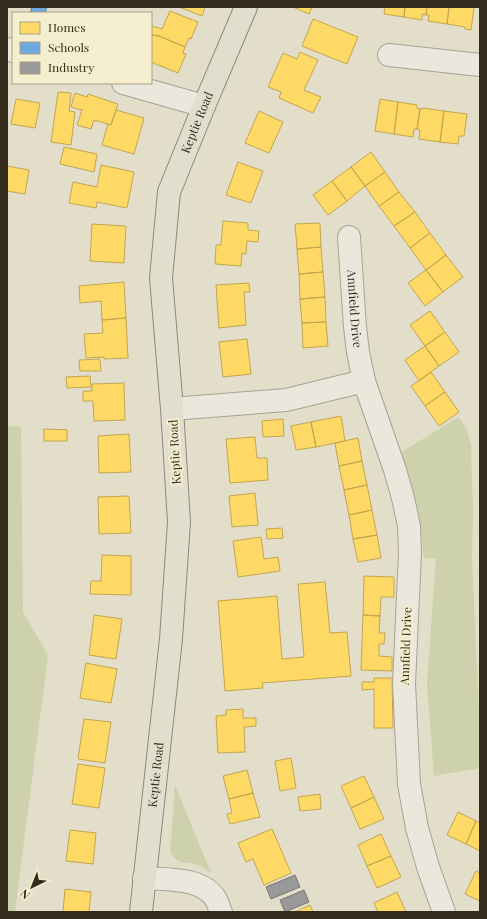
<svg xmlns="http://www.w3.org/2000/svg" width="487" height="919" viewBox="0 0 487 919" font-family="'Playfair Display',serif">
<style>
.green{fill:#cdd2ad}
.homes{fill:#ffd966;stroke:#c2a550}
.schools{fill:#6fa8dc;stroke:#5d82a3}
.industry{fill:#999;stroke:#7b7874}
.lines{fill:none;stroke-linecap:round;stroke-linejoin:round}
.minor-casing{stroke:#a7a294;stroke-width:24}
.major-casing{stroke:#8c887a;stroke-width:24}
.minor{stroke:#eae7dc;stroke-width:22}
.major{stroke:#e1decd;stroke-width:22}
.labels{text-anchor:middle;stroke-width:4;stroke-linejoin:round;paint-order:stroke}
.street-label{font-size:12px;fill:#342b1d;stroke:#f4eecf}
</style>
<rect width="100%" height="100%" fill="#e2deca"/>
<path class="green" d="M459,417L467,430L471,445L473,510L472,559L480,735V768L434,776L427,684L436,559L424,558L420,527L411,486L400,453Z
M7,426L21,427L23,612L48,655L15,912H7Z
M175,785L211,873C206,869 201,866 194,864C181,861 180,866 170,852Z"/>
<path class="homes" d="M179,7H205L202,16Z
M293,7H312L309,14Z
M385,7H405L404,17L384,14Z
M405,7H427L426,15L422,14V20L404,17Z
M427,7H449L447,24L428,21L429,15H426Z
M449,7H474L471,30L465,29V27L447,24Z
M170,11L198,22L191,39L189,38L185,47L159,36L151,35V26L162,29Z
M313,19L358,37L347,64L302,46Z
M151,35L159,36L185,47L183,53L186,54L178,73L151,62Z
M300,52L318,60L304,90L321,97L313,113L279,98L281,92L268,87L283,53L297,59Z
M58,92L71,93L69,111L75,112L71,145L51,142Z
M75,93L87,97L88,94L118,104L111,125L94,120L91,129L77,125L82,110L71,107Z
M16,99L40,103L35,128L11,124Z
M380,99L398,102L394,134L375,131Z
M398,102L417,105V108L420,109L417,129H414L413,137L394,134Z
M423,108L444,111L440,142L419,139L420,130L417,129L420,109H423Z
M116,110L144,118L134,154L102,145L108,124L111,125Z
M259,111L283,122L269,153L245,143Z
M444,111L467,114L464,136H459L458,144L440,142Z
M64,147L97,154L94,172L60,164Z
M371,152L385,172L365,186L351,167Z
M238,162L263,171L251,203L226,195Z
M101,165L134,172L127,208L97,202L96,208L69,203L73,182L97,187Z
M7,166L29,170L25,194L7,191Z
M351,167L365,186L347,201L332,181Z
M385,172L399,192L379,206L365,186Z
M332,181L347,201L328,215L313,195Z
M399,192L415,212L394,226L379,206Z
M415,212L430,233L410,248L394,226Z
M223,221L248,223V230L259,231L258,242L247,241L246,254L242,253L241,266L215,264L216,245H221Z
M320,223L321,247L297,249L295,224Z
M92,224L126,226L124,263L90,261Z
M430,233L446,255L426,270L410,248Z
M321,247L323,272L299,274L297,249Z
M446,255L463,277L443,292L426,270Z
M426,270L443,292L425,306L408,283Z
M323,272L325,297L300,299L299,274Z
M124,282L126,318L102,320L101,301L80,303L79,286Z
M249,283L250,292H244L246,325L219,328L216,285Z
M325,297L326,322L302,323L300,299Z
M430,311L445,332L425,346L410,325Z
M126,318L128,358L104,359V357L86,358L84,334L103,333L102,320Z
M326,322L328,346L303,348L302,323Z
M445,332L459,352L439,366L425,346Z
M247,339L251,374L223,377L219,342Z
M425,346L439,366L419,381L405,360Z
M100,359L101,371H80L79,360Z
M431,372L445,392L425,406L411,386Z
M90,376L91,387L67,388L66,377Z
M124,383L125,420L94,421L93,401H83V391H92V384Z
M445,392L459,412L439,426L425,406Z
M341,416L345,441L316,447L311,422Z
M283,419L284,436L263,437L262,421Z
M311,422L316,447L296,450L291,426Z
M44,429L67,430V441H44Z
M129,434L131,472L99,473L98,436Z
M255,437L257,458H267L268,480L230,483L226,439Z
M358,438L362,461L339,466L335,443Z
M362,461L367,485L344,490L339,466Z
M367,485L372,510L349,515L344,490Z
M255,493L258,525L232,527L229,496Z
M129,496L131,533L99,534L98,497Z
M372,510L377,535L353,539L349,515Z
M282,528L283,538L267,539L266,529Z
M377,535L381,558L358,562L353,539Z
M261,537L264,559L278,557L280,571L238,577L233,541Z
M102,555L131,556V595L90,594L91,581H101Z
M364,576L394,577V597H381L380,616L363,615Z
M325,582L330,633L347,632L351,676L262,683L263,688L225,691L218,601L277,596L282,659L304,657L298,584Z
M94,615L122,619L116,659L89,655Z
M363,615L380,616L379,633H385L384,644H379V656L392,657V671L361,670Z
M86,663L117,669L111,703L80,698Z
M374,678H392L393,728H374V689L362,690V682H374Z
M243,709V718H256V726L244,727L245,752L218,753L216,716L226,715V710Z
M84,719L111,722L105,763L78,759Z
M291,758L296,788L280,791L275,761Z
M78,764L105,768L99,808L72,804Z
M247,770L253,793L229,799L223,776Z
M364,776L374,797L351,808L341,786Z
M253,793L260,817L230,824L227,814L232,813L229,799Z
M320,794L321,809L300,811L298,797Z
M374,797L384,819L360,829L351,808Z
M458,812L476,821L466,844L447,835Z
M476,821L480,823V851L466,844Z
M272,829L291,873L264,885L253,859L246,862L238,843Z
M70,830L96,833L93,864L66,861Z
M381,834L391,856L367,866L358,845Z
M391,856L401,877L377,888L367,866Z
M476,871L480,873V901L465,894Z
M65,889L91,892L89,912H63Z
M397,892L406,912H378L374,903Z
M310,905L313,912H295Z"/>
<path class="schools" d="M32,7H47L45,13H30Z"/>
<path class="industry" d="M295,875L300,887L271,899L266,887Z
M304,890L309,902L285,912L280,900Z"/>
<g class="lines">
<g class="minor-casing">
<g id="minor">
<path d="M7,49L13,51"/>
<path d="M389,55L480,65"/>
<path d="M123,83L204,106"/>
<path id="s1" d="M349,237L355,327L358,352L364,381L395,470L403,498L409,526L410,553L404,684L409,784L417,828L428,867L444,912"/>
<path d="M172,409L286,400L364,381"/>
<path d="M144,878C167,880 201,877 215,898C218,902 219,908 221,912"/>
</g>
</g>
<g class="major-casing">
<g id="major">
<path id="s2" d="M141,912L171,639L179,522L172,409L161,278L169,192L204,106L246,7"/>
</g>
</g>
<use href="#minor" class="minor"/>
<use href="#major" class="major"/>
</g>
<g class="labels">
<g class="street-label">
<text dy="4" stroke="none"><textPath href="#s2" startOffset="798">Keptie Road</textPath></text>
<text dy="4" stroke="none"><textPath href="#s1" startOffset="72">Annfield Drive</textPath></text>
<text transform="translate(175 452) rotate(-93)" y="4">Keptie Road</text>
<text transform="translate(406 646) rotate(-88)" y="4">Annfield Drive</text>
<text dy="4" stroke="none"><textPath href="#s2" startOffset="138">Keptie Road</textPath></text>
</g>
</g>
<rect width="487" height="919" fill="none" stroke="#342b1d" stroke-width="16"/>
<rect x="12" y="12" width="140" height="72" fill="#f4eecf" stroke="#a7a088"/>
<rect x="20" y="22" width="20" height="12" fill="#ffd966" stroke="#a7a088"/>
<text x="48" y="32" font-size="12" fill="#342b1d">Homes</text>
<rect x="20" y="42" width="20" height="12" fill="#6fa8dc" stroke="#a7a088"/>
<text x="48" y="52" font-size="12" fill="#342b1d">Schools</text>
<rect x="20" y="62" width="20" height="12" fill="#999999" stroke="#a7a088"/>
<text x="48" y="72" font-size="12" fill="#342b1d">Industry</text>
<g transform="translate(32 887) rotate(223)" stroke="#f4eecf" stroke-width="3" paint-order="stroke">
<path d="M0-3L7 15L0 10L-7 15Z" fill="#342b1d"/>
<text y="-6" font-size="11" font-weight="bold" text-anchor="middle" fill="#342b1d">N</text>
</g>
</svg>
